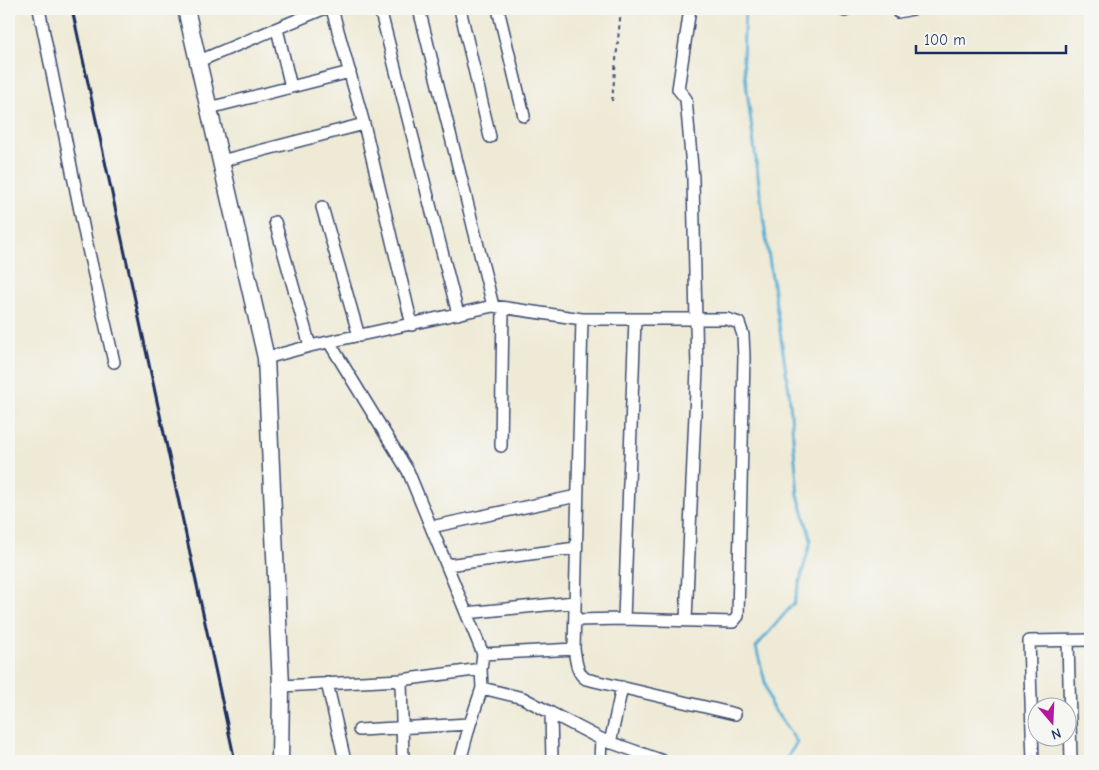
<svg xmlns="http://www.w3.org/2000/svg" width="1099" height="770" viewBox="0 0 1099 770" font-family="'Comic Neue',sans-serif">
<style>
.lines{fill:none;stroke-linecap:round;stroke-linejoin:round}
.stream{stroke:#57add3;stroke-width:3}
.street-casing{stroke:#3b4b70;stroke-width:14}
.secondary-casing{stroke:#3b4b70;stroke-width:19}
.path{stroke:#3b4b70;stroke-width:2;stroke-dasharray:4 4;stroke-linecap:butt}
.street{stroke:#fff;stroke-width:11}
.secondary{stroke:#fff;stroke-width:16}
.rail{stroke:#1b2f5e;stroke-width:3}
</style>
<rect width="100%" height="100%" fill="#f6f6f2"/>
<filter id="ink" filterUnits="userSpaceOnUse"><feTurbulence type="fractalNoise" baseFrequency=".02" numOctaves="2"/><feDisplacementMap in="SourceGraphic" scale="10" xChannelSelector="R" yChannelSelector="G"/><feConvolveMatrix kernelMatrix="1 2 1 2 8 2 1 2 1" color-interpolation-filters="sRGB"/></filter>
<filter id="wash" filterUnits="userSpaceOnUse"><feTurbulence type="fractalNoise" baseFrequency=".0096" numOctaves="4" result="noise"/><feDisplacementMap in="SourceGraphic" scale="20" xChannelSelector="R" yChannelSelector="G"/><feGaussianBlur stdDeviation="1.12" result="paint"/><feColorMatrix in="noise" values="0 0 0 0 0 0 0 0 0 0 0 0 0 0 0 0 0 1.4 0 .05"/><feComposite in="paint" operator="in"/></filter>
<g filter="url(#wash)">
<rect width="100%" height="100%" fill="#eeead6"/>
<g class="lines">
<path class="stream" d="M745,9L743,59L766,238L789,391L798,495L811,540L794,603L756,647L771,705L797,742L785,761"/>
</g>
</g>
<g filter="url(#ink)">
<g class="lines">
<g class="street-casing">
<path id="street" d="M39,9L86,240L114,362
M332,9L364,124L412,325
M380,9L458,314
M419,9L493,306
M460,9L490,137
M498,9L524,116
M845,9V11
M896,9L898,12L913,9
M277,29L291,87
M199,61L323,9
M209,108L350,72
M221,161L364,124
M322,207L359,336
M275,222L310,346
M329,342L408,471L483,654L481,669L482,688L470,724L460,761
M266,358L310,346L493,306L582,319H727L739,323L743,335L744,357L738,616L733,622L624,619L575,620
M501,446L503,308
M431,527L577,496
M447,565L576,548
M466,613L575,602
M624,619L635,319
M686,620L697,369L693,179L686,99L678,89L690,9
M1068,641L1071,761
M574,649C576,659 576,673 586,679L735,714
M483,654L574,649L582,319
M401,680L403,761
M327,683L345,761
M281,686L401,680L481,669
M482,688L523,698L551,713L552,761
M551,713L601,739L663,761
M359,730L470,724
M610,743L622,687
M600,761L601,739
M1033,761L1029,641L1090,640"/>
</g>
<g class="secondary-casing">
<path id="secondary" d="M186,9L266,358L281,686L280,761"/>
</g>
<path class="path" d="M612,101L621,9"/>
<use href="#street" class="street"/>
<use href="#secondary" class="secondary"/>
<path class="rail" d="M72,9L235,761"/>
</g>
</g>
<rect width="1099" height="770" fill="none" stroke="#f6f6f2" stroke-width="30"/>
<g transform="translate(1052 722) rotate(161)"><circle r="24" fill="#f6f6f2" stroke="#9ea6b7"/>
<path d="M0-4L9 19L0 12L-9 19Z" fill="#b5179e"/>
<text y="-8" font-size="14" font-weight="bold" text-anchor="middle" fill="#1b2f5e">N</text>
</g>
<path d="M916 45v8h150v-8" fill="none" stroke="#1b2f5e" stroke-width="2.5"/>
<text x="924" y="45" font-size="15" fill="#1b2f5e" stroke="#f6f6f2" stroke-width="4" paint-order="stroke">100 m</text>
</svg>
